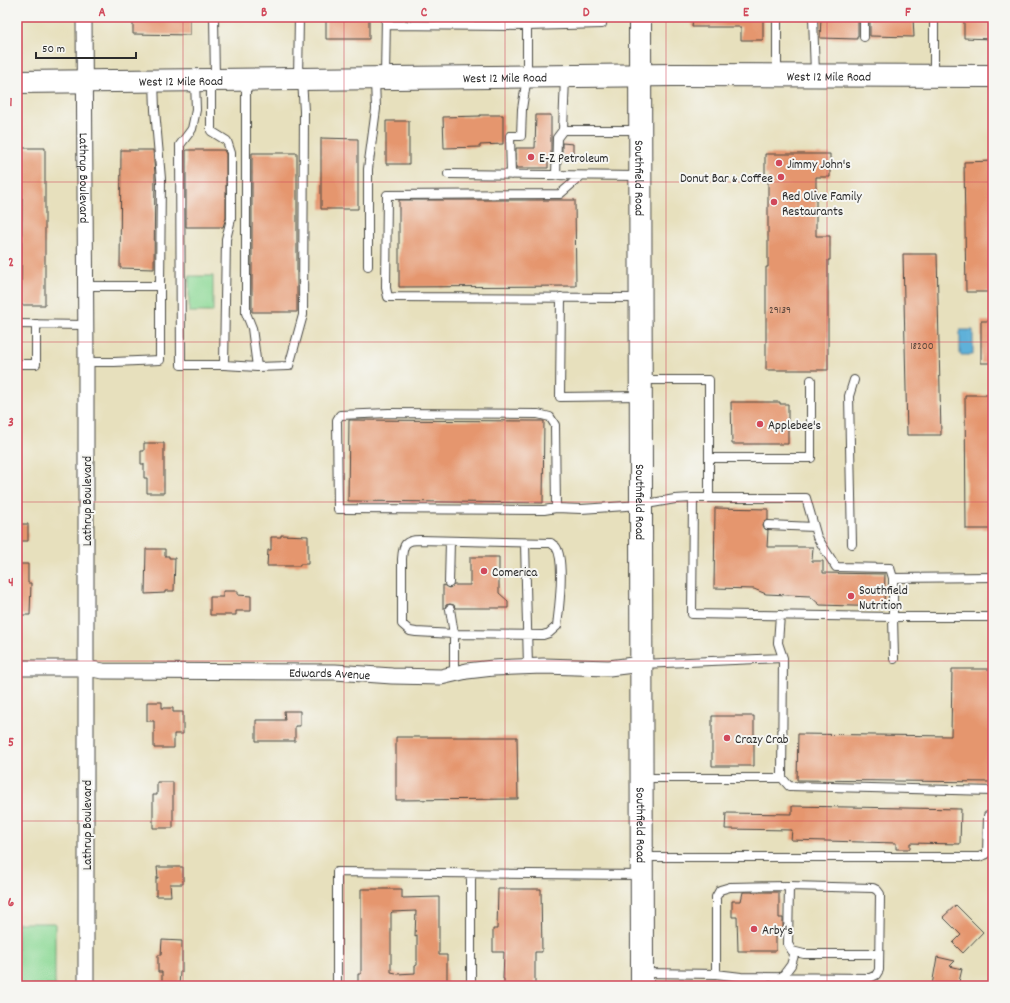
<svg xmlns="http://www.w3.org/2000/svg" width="1010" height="1003" viewBox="0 0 1010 1003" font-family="Dekko,sans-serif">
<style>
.green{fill:#8dd996;stroke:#5c8260}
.water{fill:#5eb1d9;stroke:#446e82}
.building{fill:#e5966e;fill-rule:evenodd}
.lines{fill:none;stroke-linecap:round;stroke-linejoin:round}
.service-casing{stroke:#474641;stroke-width:10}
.minor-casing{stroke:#474641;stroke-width:17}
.secondary-casing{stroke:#474641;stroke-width:24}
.service{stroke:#fff;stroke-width:8}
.minor{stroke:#fff;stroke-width:15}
.secondary{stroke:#fff;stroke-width:22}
.grid{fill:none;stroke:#d1495b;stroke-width:1;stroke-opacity:0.55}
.poi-dot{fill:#d1495b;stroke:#f6f6f2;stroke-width:1.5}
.labels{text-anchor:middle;stroke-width:4;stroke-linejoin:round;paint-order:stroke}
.number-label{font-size:11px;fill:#5a463c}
.street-label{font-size:13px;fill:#2b2b2b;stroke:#f6f6f2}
.poi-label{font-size:13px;fill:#2b2b2b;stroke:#f6f6f2;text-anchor:start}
.neatline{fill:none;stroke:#d1495b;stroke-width:1.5}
.grid-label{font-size:13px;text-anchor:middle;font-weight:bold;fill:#d1495b}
</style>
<rect width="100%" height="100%" fill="#f6f6f2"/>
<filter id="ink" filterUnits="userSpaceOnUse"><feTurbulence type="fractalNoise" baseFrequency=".025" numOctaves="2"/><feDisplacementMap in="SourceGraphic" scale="8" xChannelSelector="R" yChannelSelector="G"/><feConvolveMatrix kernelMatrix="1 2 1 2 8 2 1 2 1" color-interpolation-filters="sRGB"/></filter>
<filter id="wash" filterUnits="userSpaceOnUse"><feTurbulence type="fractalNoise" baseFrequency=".012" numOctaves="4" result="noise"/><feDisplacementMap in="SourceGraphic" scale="16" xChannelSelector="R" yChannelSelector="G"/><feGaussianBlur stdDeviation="0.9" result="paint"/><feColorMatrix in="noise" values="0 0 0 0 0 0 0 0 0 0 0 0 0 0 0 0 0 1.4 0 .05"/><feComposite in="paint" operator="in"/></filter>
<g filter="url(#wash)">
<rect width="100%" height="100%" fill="#e7e0bd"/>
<path class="green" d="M189,276H213V312H189Z
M17,923H55V986H17Z"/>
<path class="water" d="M960,330H973V355H960Z"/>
<g id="blocks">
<path class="building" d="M133,17L190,18V35L133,34Z
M326,17H369V39H326Z
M693,17H763V40H741V27H692Z
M821,17H858V36H857V39L820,38Z
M870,17H913L914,37L870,36Z
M964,17H993V39L964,38Z
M480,115H503V144L480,145V147L444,148L443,117L480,116Z
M536,115H551V158H548V168H516V148H535Z
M386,121H409V164H386Z
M321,138L358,139V209H321Z
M562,143L573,144V159H562Z
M20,148H45V305H21L22,198H20Z
M121,150H153L155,173L154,269L120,268Z
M186,150H224L226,154V218L223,227H186Z
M252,153H297V312H252Z
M765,154H830V177H816V236H830V260H828V370H766V267H768V175H765Z
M993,161V292H966L964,162Z
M399,200H575L576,286L399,287Z
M903,254H937L941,435H907Z
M981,321H993V363H981Z
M965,395H993V529H966Z
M731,402H780V404H788V444H732Z
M349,420L544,421L543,503L348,501Z
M144,443H164V493H147V478H144V464H141V451H144Z
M715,508L768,509V520L764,522L763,525L765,529L768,530L767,547H813L812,561H823V573L885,574L884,607L820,605L810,596L766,594L754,589L714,588Z
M17,524H28V541H17Z
M281,535L308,536V564H300V566H267L268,550H271V537H281Z
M146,549H165V556H169V558H175L174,591H165V593L145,594Z
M470,557H499V593L508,601V608H455L454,605L450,604L446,605L445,608H443V585L449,588L454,585H470Z
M17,564H28V583H31L30,615H17Z
M223,591H238V595L251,596V611H236V615H210V597H223Z
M952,669H993V782L797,780L798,734L951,736Z
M147,702H162V708H173V712H183V734H174V748H154V721H147Z
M284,711H300V726H295V741H256V720H285Z
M712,716H754V766H712Z
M396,737H517L518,799L396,800Z
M157,782H173V828H153V795H157Z
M792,806L961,809L960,844L910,843V849H896V843L791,840L792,830L725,829L726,813L792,814Z
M157,867H183V884H170L171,896H156V878H158Z
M361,889H402V898L439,897V955H447V986H358V974H361ZM416,911L415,936L417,935V965L415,966V973L397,974L396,973L391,972V913L392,912Z
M498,889H541L542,952H535V986H504V979H503L504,952H493V929H497Z
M743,892H779V918H783V929H776V951H738L737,917H732V901H741Z
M956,905L983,932L963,953L953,943L961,935L943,917Z
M162,940L182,941V972H180L179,986H162V972H158V955H161Z
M937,957L955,961L950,966L962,969L958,986L932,985Z"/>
</g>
</g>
<g filter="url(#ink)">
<use href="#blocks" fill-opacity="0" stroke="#474641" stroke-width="1"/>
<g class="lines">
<g class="service-casing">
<path id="service" d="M214,17L215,78
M813,17L815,74
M864,17V37
M934,17V74
M386,25L527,26L602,24V17
M777,74V17
M385,77L386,17
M565,77L563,130H639
M298,79L299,17
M195,81L196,110L192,129L180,145L181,365H224L226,239L231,219V153L227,141L211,131V81
M246,81V313L252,328L257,367L289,366L303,315L304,111L302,80
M448,174L639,176
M511,175L510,136H521L522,109L527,77V17
M556,176L557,138L563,130
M581,176L560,194L387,195L386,288L388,297L640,298
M368,266V169L376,109L375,79
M85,286H160L161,179L155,110L154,81
M561,297L560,397L640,396
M17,324L85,325
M86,362H114L160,360V286
M17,364H36V324
M224,365L257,367
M641,380H709V498
M709,458H811V380
M556,508L555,425L550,417L538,414L389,413L340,415L337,420L338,509L544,510L556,508L581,509L641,505L675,499L693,498H806L817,537L836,567L890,568L893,578V617L692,614L693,498
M768,525L814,527
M525,543L528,667
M852,544L849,396L854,380
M893,578L993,577
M449,583L450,541
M450,609L454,634L543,635L549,633L557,626C559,610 565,560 556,547C555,546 553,545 551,543L420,540C405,540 403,544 402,559V624L410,631L416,632L454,634V674
M780,615L778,643L783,658
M894,659L893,617H993
M642,664L783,658L782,778L789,786L993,791
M642,778H782
M643,857H979L987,854L988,816
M789,886L788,944L792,951L804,954H879
M643,973L716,974L741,977L870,978L876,975L879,970L880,894L877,890L873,888L789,886L730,887L720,890L716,897V974
M782,977L791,965L795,952
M337,986V872L641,875
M471,986V873"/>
</g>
<g class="minor-casing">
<g id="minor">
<path id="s1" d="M84,17L86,362V986"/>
<path id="s2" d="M17,668H86L103,671L335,672L392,676L441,677L467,671L493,668L543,666L609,668L641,664"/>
</g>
</g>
<g class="secondary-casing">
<g id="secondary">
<path id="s3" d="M640,17L642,986"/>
<path id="s4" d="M17,82L674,75L993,76"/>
</g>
</g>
<use href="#service" class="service"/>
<use href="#minor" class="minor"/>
<use href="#secondary" class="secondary"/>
</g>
</g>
<path class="grid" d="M183,17V986M344,17V986M505,17V986M666,17V986M827,17V986M17,182H993M17,342H993M17,502H993M17,661H993M17,821H993"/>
<g class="poi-dot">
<circle cx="531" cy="157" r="4"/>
<circle cx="779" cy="163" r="4"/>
<circle cx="781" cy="177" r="4"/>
<circle cx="774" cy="202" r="4"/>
<circle cx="760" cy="424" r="4"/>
<circle cx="484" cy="571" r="4"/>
<circle cx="851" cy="596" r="4"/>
<circle cx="727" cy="738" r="4"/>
<circle cx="754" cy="929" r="4"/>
</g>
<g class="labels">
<g class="number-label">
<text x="780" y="313">29139</text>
<text x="922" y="349">18200</text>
</g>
<g class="street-label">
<text dy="5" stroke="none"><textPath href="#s4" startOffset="812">West 12 Mile Road</textPath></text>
<text dy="5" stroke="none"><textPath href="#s4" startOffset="488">West 12 Mile Road</textPath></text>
<text dy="5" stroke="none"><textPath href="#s4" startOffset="164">West 12 Mile Road</textPath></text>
<text dy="5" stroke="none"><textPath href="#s1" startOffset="161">Lathrup Boulevard</textPath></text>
<text dy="5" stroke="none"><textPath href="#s3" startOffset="161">Southfield Road</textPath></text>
<text transform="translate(86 501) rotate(-90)" y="5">Lathrup Boulevard</text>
<text dy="5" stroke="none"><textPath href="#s3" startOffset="485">Southfield Road</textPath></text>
<text dy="5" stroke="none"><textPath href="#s2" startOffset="313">Edwards Avenue</textPath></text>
<text transform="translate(86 825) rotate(-90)" y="5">Lathrup Boulevard</text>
<text dy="5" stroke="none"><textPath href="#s3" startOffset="808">Southfield Road</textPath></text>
</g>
<g class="poi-label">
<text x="539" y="162">E-Z Petroleum</text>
<text x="787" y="168">Jimmy John's</text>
<text x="773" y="182" text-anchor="end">Donut Bar &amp; Coffee</text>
<text x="782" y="200">Red Olive Family<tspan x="782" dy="15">Restaurants</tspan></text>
<text x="768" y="429">Applebee's</text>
<text x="492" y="576">Comerica</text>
<text x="859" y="594">Southfield<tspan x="859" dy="15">Nutrition</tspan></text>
<text x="735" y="743">Crazy Crab</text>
<text x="762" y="934">Arby's</text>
</g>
</g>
<rect width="1010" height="1003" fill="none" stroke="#f6f6f2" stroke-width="44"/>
<path d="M36 52v6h100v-6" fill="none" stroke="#2b2b2b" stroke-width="2"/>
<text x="42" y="52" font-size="12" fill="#2b2b2b" stroke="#f6f6f2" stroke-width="3" paint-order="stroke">50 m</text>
<rect x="22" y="22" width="966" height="959" class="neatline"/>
<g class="grid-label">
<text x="102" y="16">A</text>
<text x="264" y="16">B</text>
<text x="424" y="16">C</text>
<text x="586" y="16">D</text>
<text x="746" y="16">E</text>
<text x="908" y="16">F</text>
<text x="11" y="106">1</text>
<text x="11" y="266">2</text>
<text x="11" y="426">3</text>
<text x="11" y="586">4</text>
<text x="11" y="746">5</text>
<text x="11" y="906">6</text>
</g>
</svg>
